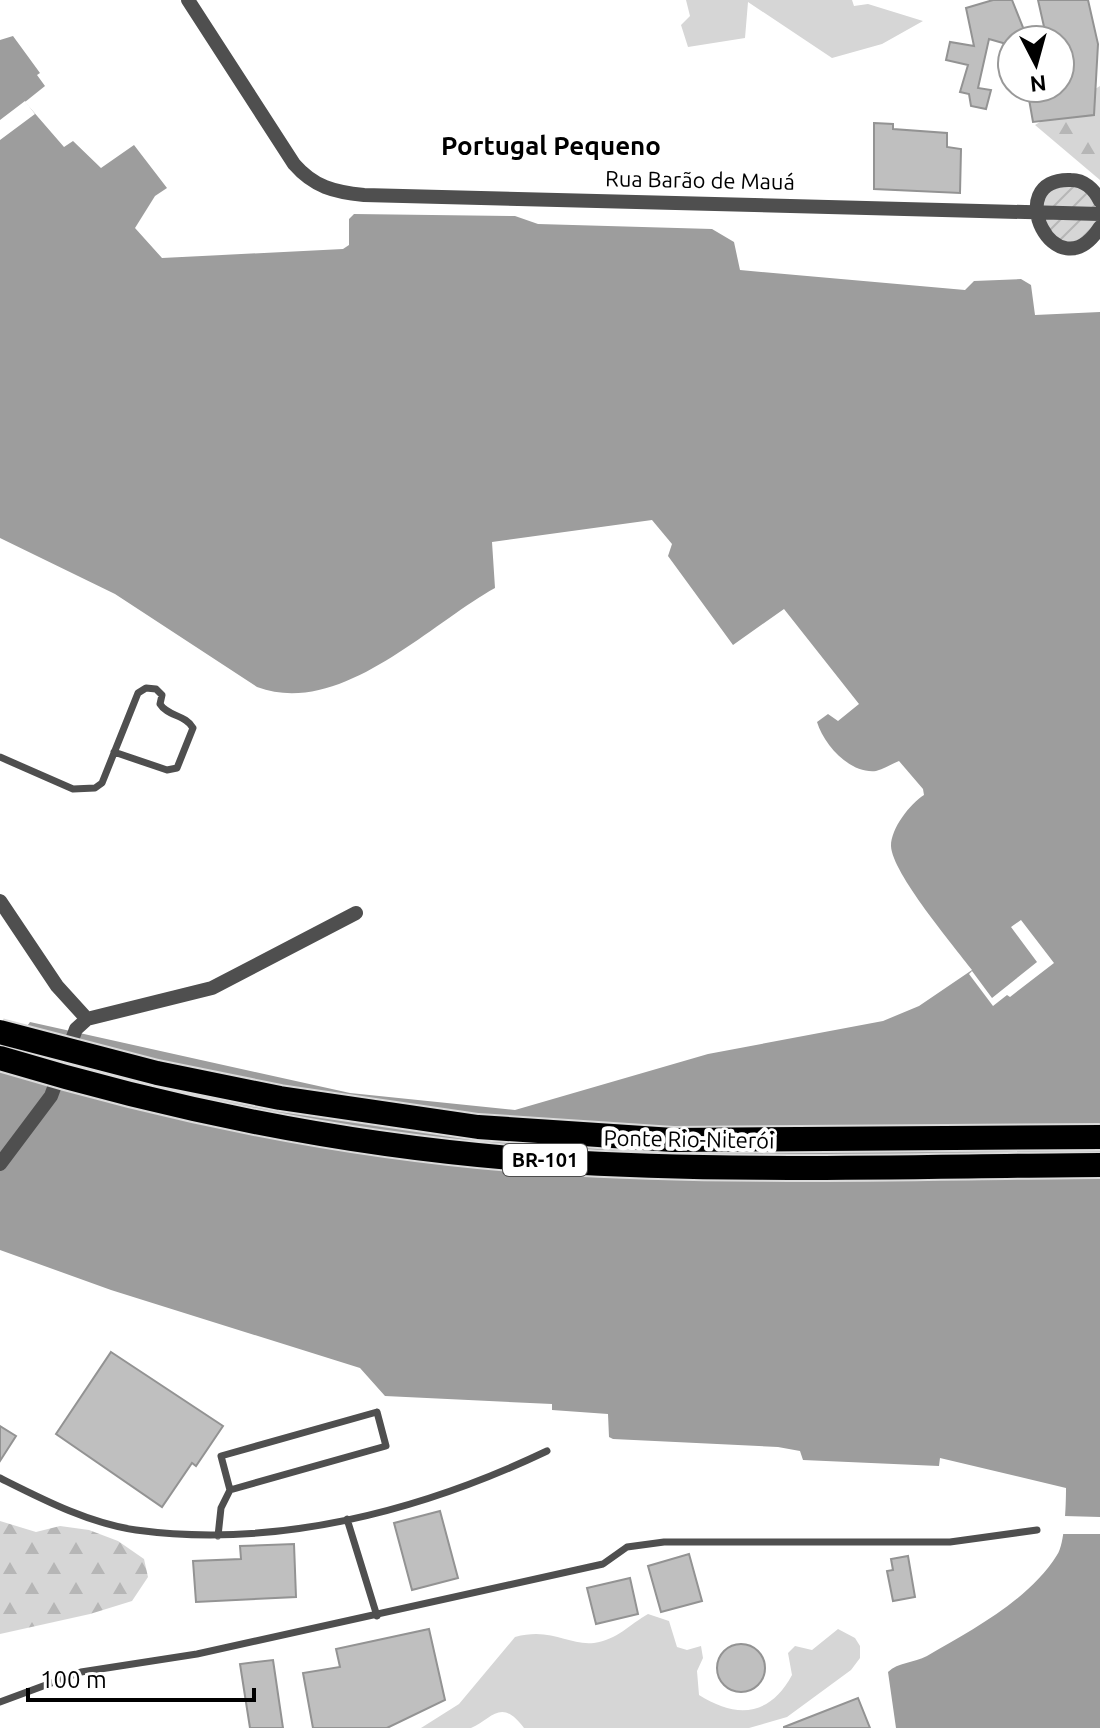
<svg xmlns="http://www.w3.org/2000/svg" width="1100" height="1728" viewBox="0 0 1100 1728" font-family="Ubuntu,sans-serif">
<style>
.grass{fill:#d6d6d6}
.forest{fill:url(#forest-firs)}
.garden{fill:url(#garden-furrows)}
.water{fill:#9d9d9d}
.pier{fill:#fff}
.building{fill:#bfbfbf;stroke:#939393;stroke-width:2}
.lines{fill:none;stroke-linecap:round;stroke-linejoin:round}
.service{stroke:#4f4f4f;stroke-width:7}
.minor{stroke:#4f4f4f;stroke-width:14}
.motorway-bridge-casing{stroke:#dbdbdb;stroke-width:28;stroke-linecap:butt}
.motorway-bridge{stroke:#000;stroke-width:24}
.labels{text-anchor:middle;stroke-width:8;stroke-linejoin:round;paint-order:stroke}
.shield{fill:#fff;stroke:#4c4c4c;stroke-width:2}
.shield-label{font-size:20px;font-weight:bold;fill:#000}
.street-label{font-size:22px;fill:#000;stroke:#fff}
.quarter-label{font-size:26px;font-weight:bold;fill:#000;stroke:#fff}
</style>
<defs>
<pattern id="forest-firs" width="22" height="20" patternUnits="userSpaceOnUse" patternTransform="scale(2)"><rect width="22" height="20" fill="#d6d6d6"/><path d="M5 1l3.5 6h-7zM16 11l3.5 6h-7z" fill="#b6b6b6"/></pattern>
<pattern id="garden-furrows" width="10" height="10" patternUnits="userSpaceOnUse" patternTransform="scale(2)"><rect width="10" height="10" fill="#d6d6d6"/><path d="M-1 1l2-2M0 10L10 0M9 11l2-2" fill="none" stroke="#b6b6b6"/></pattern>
</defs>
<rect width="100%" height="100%" fill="#fff"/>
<path class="grass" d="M686,0H852L854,6L868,4L923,21L882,44L832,58L748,2L745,38L688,47L681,25L690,16Z
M648,1614L669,1621L677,1647L687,1650L701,1646L703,1658L697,1671L699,1695C737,1719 770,1716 792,1675L788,1653L795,1646L812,1650L838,1629L855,1638L860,1646V1658L851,1670L787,1717L749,1728H524C501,1697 492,1719 471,1728C460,1728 434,1728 421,1728L459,1704L515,1637C552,1627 569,1646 594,1643C617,1640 630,1624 648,1614Z"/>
<path class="forest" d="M1100,86V180L1035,125Z
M0,1521L36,1532L60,1526L89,1530L118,1541L144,1559L148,1577L132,1601L90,1614L0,1634Z"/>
<path class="garden" d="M1063,184L1085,188L1099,211H1039L1045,194Z
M1039,217H1099L1084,240L1062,244Z"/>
<path class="water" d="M13,36L40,73L37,75L45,86L25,102L64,147L73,141L101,168L134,145L167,188L155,196L135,228L162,258L343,249L349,245V219L354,214L515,216L538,224L712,229L734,242L740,270L965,290L974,281L1021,279L1031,285L1035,315L1100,312V1728H896L888,1672C898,1662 914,1663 927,1656C972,1630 1029,1600 1057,1555C1065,1544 1066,1503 1066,1488L940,1458L939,1466L803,1460L800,1451L778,1447L613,1439L609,1437L608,1414L552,1410V1404L385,1396L360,1368L111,1290L0,1250V1065L30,1022L350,1093L515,1110L708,1054L883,1021L919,1006L972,970C954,946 892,873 891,846C891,828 910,804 924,795L923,789L899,761C891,764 884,769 876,771C850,774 824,745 817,722L828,714L838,721L859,704L784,609L733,645L668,556L672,544L652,520L492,542L495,588C428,625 340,718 257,687L115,594L0,538V40Z"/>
<path class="pier" d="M25,101L35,114L0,140V120Z
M1021,920L1054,963L1010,997L1007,995L993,1006L969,974L972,971L992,998L1037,962L1011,927Z
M1064,1516L1100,1517V1534H1061Z"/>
<path class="building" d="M993,0H1012L1028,40H1012L1010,45L989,39L978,88L991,90L986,109L971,106L969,94L960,92L968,65L946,60L950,42L974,46L966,8Z
M1038,0H1088L1098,44L1094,115L1033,122L1027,88H1060V40H1047Z
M874,123L893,124V129L947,133V147L961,149L960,193L874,189Z
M111,1352L223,1426L196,1466L192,1463L162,1507L56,1434Z
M0,1426L16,1436L0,1461Z
M440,1511L458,1578L412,1590L394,1523Z
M294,1544L296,1597L196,1602L193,1561L241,1559L240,1546Z
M689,1554L702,1601L661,1612L648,1566Z
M908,1556L915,1597L893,1601L887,1571L893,1570L891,1559Z
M630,1578L638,1614L596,1624L587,1588Z
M429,1629L445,1700L387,1728H313L303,1673L340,1667L336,1649Z
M717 1668a24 24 0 1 1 48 0a24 24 0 1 1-48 0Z
M273,1660L283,1728H250L240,1664Z
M858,1698L870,1728H784V1727Z"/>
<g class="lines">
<path class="service" d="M0,757L73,789L95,788L102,783L138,693L146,688L156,689L162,695L160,704C167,716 186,715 193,728L177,768L167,770L114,752
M0,1478C42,1499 88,1523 136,1530C276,1549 421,1511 547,1451
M347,1519L377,1616
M218,1536L221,1508L230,1490L386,1446L377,1412L221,1456L230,1490
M0,1702L81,1672L197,1654L603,1564L627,1547L664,1542H950L1037,1530"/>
<path class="minor" d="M188,0L294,164C314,187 334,192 364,195L1100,214
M1100,201C1094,189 1084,180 1071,180C999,177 1056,296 1100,227
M0,901L57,986L87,1019
M0,1164L51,1096L76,1029L87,1019L212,988L356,913"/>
<g class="motorway-bridge-casing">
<path id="motorway-bridge" d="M0,1032L157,1073L280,1098L478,1127L673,1140L1100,1137
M0,1058C178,1112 365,1149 551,1161C734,1173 917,1166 1100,1165"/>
</g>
<use href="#motorway-bridge" class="motorway-bridge"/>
</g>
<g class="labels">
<rect class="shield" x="503" y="1144" width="84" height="32" rx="6"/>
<g class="shield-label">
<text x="545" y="1167">BR-101</text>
</g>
<g class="street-label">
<text transform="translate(700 180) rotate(1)" y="8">Rua Barão de Mauá</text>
<text transform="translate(689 1139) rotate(1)" y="8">Ponte Rio-Niterói</text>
</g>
<g class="quarter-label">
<text x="551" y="155">Portugal Pequeno</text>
</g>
</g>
<g transform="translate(1036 64) rotate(174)"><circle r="38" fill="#ffffff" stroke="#999999" stroke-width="2"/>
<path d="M0-6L14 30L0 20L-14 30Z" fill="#000000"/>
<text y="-12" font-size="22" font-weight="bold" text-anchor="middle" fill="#000000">N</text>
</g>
<path d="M28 1688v12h226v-12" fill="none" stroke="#000000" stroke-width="4"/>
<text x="40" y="1688" font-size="24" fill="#000000" stroke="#ffffff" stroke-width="6" paint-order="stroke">100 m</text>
</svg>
